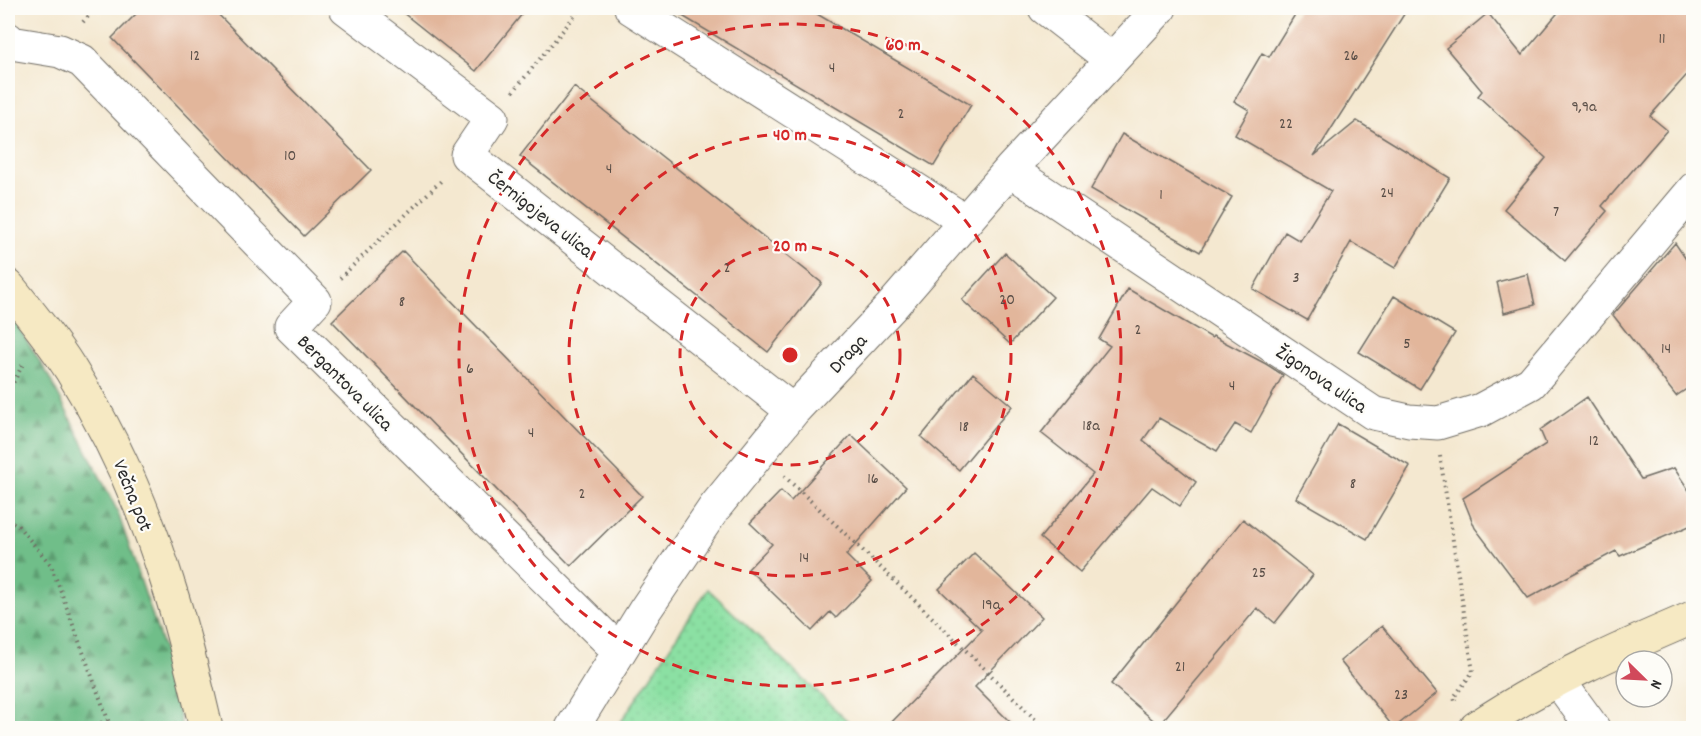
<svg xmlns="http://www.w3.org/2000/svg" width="1701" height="736" viewBox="0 0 1701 736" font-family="Dekko,sans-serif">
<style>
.green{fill:url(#green-dots);stroke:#5b8667;stroke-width:1.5}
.forest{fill:url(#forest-firs);stroke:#4e745a;stroke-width:1.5}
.building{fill:#e2b69b}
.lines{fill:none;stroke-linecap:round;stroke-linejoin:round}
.street-casing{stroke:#716d65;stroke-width:35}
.secondary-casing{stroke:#716d65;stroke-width:35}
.path{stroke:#716d65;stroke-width:4;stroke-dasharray:1.5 4.5;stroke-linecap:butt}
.street{stroke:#fff;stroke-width:33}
.secondary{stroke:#f6e9c3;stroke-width:33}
.ring{fill:none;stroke:#d62828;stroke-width:3;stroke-dasharray:10 8}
.labels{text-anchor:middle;stroke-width:4.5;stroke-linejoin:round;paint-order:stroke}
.number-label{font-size:16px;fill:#594e47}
.street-label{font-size:20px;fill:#2b2b2b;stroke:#fdfcf7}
.centre{fill:#d62828;stroke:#fdfcf7;stroke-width:3}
.ring-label{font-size:18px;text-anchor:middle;font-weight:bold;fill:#d62828;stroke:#fdfcf7;stroke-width:4.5;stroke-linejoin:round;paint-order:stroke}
</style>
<defs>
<pattern id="green-dots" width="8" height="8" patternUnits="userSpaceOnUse" patternTransform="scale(1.5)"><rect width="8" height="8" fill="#8be0a3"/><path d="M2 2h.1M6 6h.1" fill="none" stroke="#78c08c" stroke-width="1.8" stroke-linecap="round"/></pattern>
<pattern id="forest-firs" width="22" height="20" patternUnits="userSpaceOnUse" patternTransform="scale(1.5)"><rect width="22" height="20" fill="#70be89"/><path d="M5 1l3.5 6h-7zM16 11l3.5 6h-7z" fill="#5c9b70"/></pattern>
</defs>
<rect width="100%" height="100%" fill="#fdfcf7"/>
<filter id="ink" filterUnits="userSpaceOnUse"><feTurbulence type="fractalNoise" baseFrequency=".0167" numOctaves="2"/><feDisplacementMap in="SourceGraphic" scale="12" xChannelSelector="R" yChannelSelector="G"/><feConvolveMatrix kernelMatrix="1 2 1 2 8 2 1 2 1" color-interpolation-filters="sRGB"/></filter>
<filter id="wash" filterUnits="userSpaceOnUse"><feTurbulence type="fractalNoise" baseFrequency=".008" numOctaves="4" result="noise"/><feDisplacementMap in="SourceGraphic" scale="24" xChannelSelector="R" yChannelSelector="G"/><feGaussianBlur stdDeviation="1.35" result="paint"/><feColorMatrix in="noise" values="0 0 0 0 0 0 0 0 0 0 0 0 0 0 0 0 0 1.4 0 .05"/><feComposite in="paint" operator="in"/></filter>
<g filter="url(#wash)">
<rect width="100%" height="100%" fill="#f4e8d0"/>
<path class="green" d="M708,589L855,728H617Z"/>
<path class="forest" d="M8,314L17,325L47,373L117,510L166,656L182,728H8Z"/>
<g id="blocks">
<path class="building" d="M142,8H212L371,170L304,236L112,38Z
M397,8H527L476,71Z
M669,8H807L971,105L934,166Z
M1299,8H1408L1314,156L1357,121L1450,178L1395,268L1351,242L1307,320L1253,289L1285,232L1300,241L1331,191L1235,135L1249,110L1234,101L1262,53L1269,57Z
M1562,8H1694V67L1650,116L1667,130L1602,206L1607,211L1565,261L1504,209L1546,158L1478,96L1482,91L1446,48L1488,13L1522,55Z
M574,87L822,283L768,352L520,156Z
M1122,134L1232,197L1200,252L1091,189Z
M1675,243L1694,271V384L1676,396L1613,315Z
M403,251L642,496L571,566L332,321Z
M1005,253L1053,297L1010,344L962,300Z
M1528,274L1535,305L1504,313L1497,282Z
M1128,289L1212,338L1213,336L1266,364L1283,375L1251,433L1235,424L1217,451L1159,418L1143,440L1196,482L1180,506L1152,487L1080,572L1040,538L1093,474L1041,433L1110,346L1099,339Z
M1394,296L1455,333L1420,389L1359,352Z
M973,373L1012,406L959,470L921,437Z
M1587,397L1641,479L1674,468L1694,498V524L1620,556L1616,551L1528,598L1475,528L1463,498L1546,444L1540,430Z
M1338,424L1410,466L1367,539L1296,498Z
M851,435L906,487L846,555L872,581L836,618L830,612L812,631L748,569L772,544L750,523L781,491L791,501Z
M1243,519L1313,575L1275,623L1257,608L1159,725L1111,684Z
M974,553L1042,617L975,687L1017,729H885L982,630L939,589Z
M1382,626L1437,693L1394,728L1340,661Z"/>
</g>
</g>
<g filter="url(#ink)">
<use href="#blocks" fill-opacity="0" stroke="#716d65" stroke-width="1.5"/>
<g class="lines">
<g class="street-casing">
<path id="street" d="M346,8L492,118L467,155L793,411
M631,8L965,221
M1045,8L1112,60
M8,39L11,43L60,51L82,61L315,301L291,327L619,651
M1010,170L1373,413L1409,421L1438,423L1481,410L1531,383L1694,189
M1558,680L1593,728
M572,728L645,610L715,507L793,411L892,306L1010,170L1160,8"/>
</g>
<g class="secondary-casing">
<path id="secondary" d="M8,286C30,313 52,340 71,370C112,436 146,512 169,587C184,633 195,681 206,728
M1476,728C1544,682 1619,649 1694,617"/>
</g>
<path class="path" d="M83,22L96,8
M513,92L581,8
M340,278L443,179
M8,393L24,362
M1440,456L1473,672L1454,697L1455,701
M784,476C872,558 959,643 1044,728
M8,519L18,526L51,565L111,728
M90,728L107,720"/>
<use href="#street" class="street"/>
<use href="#secondary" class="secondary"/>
</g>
</g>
<g class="ring">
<circle cx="790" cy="355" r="110"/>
<circle cx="790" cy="355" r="221"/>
<circle cx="790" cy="355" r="331"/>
</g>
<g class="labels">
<g class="number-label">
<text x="1662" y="43">11</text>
<text x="195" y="60">12</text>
<text x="1351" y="60">26</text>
<text x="832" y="72">4</text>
<text x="1584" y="111">9,9a</text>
<text x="901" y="118">2</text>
<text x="1286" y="128">22</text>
<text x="290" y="160">10</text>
<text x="609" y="173">4</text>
<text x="1387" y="197">24</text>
<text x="1161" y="199">1</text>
<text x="1556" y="216">7</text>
<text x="727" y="272">2</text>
<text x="1296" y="282">3</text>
<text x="1007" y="304">20</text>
<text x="402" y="306">8</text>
<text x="1138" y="334">2</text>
<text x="1407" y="348">5</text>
<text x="1666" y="353">14</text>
<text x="470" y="373">6</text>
<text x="1232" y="390">4</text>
<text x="1091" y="430">18a</text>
<text x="964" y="431">18</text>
<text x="531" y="437">4</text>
<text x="1594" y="445">12</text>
<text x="873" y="483">16</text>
<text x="1353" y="488">8</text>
<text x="582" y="498">2</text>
<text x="804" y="562">14</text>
<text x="1259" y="577">25</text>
<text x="991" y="609">19a</text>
<text x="1180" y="671">21</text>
<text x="1401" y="699">23</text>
</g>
<g class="street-label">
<text transform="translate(541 213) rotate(38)" y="7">Černigojeva ulica</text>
<text transform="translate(847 353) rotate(-47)" y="7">Draga</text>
<text transform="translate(1322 378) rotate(34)" y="7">Žigonova ulica</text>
<text transform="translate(346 382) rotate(45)" y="7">Bergantova ulica</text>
<text transform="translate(134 495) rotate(68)" y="7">Večna pot</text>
</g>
</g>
<circle cx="790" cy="355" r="9" class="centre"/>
<g class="ring-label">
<text x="903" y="50">60 m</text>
<text x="790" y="140">40 m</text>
<text x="790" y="251">20 m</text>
</g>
<rect width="1701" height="736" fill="none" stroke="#fdfcf7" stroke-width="30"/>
<g transform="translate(1644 679) rotate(114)"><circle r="28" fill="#fdfcf7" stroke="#a9a8a5" stroke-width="1.5"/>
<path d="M0-4.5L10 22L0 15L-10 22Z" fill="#d1495b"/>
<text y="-9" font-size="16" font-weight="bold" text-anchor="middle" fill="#2b2b2b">N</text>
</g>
</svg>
